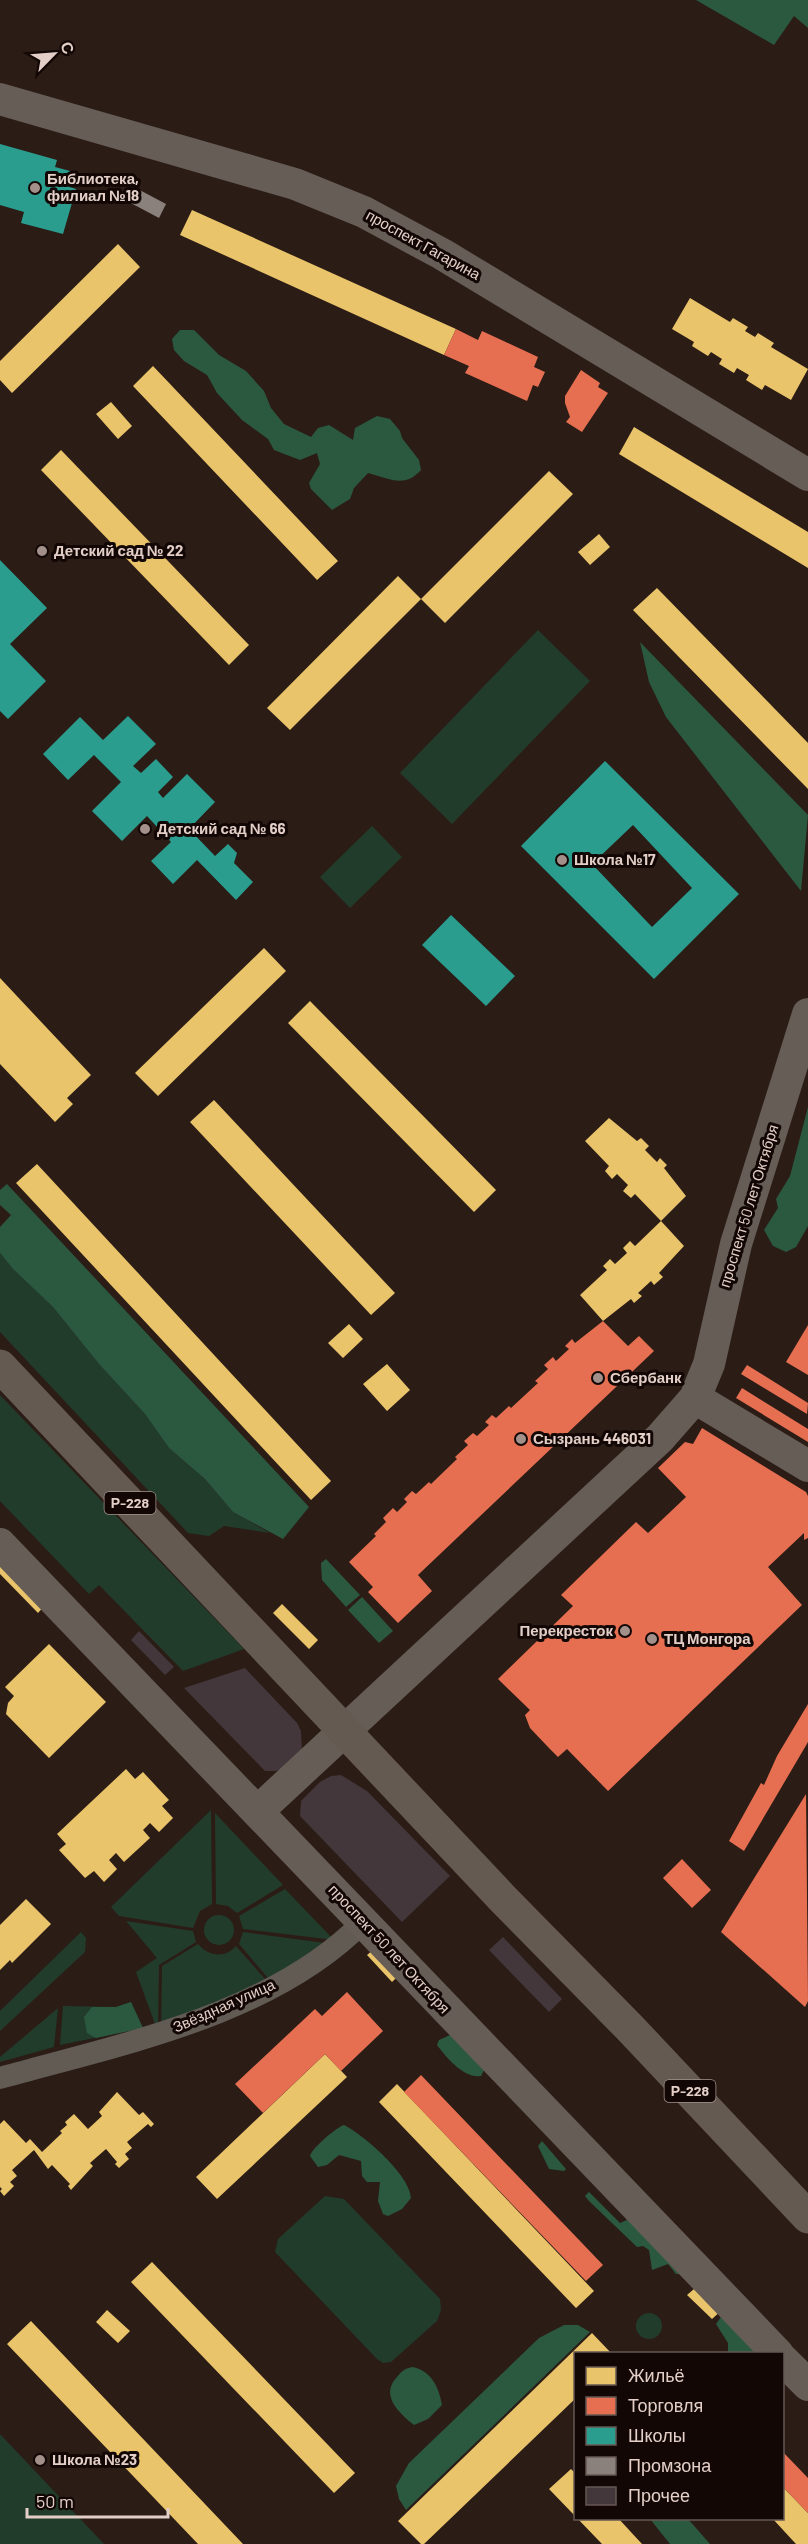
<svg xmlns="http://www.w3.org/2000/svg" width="808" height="2544" viewBox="0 0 808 2544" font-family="Barlow,sans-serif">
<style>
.green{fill:#223c2c}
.forest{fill:#2b5940}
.homes{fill:#e9c46a}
.shops{fill:#e76f51}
.schools{fill:#2a9d8f;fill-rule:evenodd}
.industry{fill:#8a817c}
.building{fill:#43373b}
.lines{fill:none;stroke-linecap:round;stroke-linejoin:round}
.street{stroke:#615b54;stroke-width:22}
.secondary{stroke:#665d56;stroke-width:32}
.primary{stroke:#655a52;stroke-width:33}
.poi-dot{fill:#a3908a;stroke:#120704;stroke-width:2}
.labels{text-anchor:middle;stroke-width:6;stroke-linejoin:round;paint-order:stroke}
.shield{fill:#120704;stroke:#a4938d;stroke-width:1.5}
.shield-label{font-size:14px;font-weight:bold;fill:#e3cfc8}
.poi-label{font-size:15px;font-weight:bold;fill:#e3cfc8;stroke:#120704;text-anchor:start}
.street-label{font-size:15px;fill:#e3cfc8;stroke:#120704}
</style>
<rect width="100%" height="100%" fill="#2b1c16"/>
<path class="green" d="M538,630L590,681L452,824L400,773Z
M372,826L402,857L350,908L320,877Z
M0,1253L13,1269L53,1307L99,1364L145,1414L169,1448L205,1479L233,1512L270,1533L224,1526L209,1536L188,1533L0,1332Z
M0,1395L244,1649L183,1671L99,1585L89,1594L0,1501Z
M211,1810L212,1904L200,1911L193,1928L119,1916L111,1907Z
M215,1813L283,1885L237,1913L228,1906L216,1904Z
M285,1889L334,1940L243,1929L239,1916Z
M204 1930a15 15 0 1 1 30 0a15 15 0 1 1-30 0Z
M126,1921L193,1931L196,1942L159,1965L158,2032L136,1972L157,1958Z
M81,1932L86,1938L85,1952L0,2031V2011Z
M243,1932L332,1944L273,1984L239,1944Z
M198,1944C208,1956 225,1959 236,1946L271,1986L161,2032L162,1966Z
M131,2002L143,2028L60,2045L63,2006L116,2007Z
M58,2008L54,2047L0,2062V2057Z
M325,2196L344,2199L440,2299L441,2310L437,2321L391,2362L383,2363L377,2359L275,2252L278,2239Z
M636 2326a13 13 0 1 1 26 0a13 13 0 1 1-26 0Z
M0,2435H1L104,2544H0Z"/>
<path class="forest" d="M696,0H808V28L794,16L774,45Z
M180,330H194L219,355L246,371L264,391L271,408L284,424L311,437L318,428L329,425L353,440L355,428L377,416L390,419L400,431L402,438L419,460L421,470C404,489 389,478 368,473L354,488L350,499L332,510L311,489L309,483L320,464L317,453L300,460L274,450L268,439L242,420L217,393L207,375L184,361L174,350L172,339Z
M640,642L808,815L801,891L666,717L649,682Z
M808,1107V1226L796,1247L786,1252L773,1246L764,1230L778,1208L776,1199L790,1176Z
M7,1184L309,1507L283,1539L233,1512L205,1479L169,1448L145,1414L99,1364L53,1307L13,1269L0,1253V1227L11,1215L0,1205V1190Z
M326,1559L360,1595L346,1607L322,1580L321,1563Z
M362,1597L393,1631L379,1643L348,1610Z
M131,2002L143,2028L96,2038L87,2033L84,2017L92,2007H116Z
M450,2035L487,2064L481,2076C464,2079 446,2057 437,2045L439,2040Z
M344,2125C364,2135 410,2175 411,2198L402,2209L388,2216L383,2214L378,2201L380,2182H367L362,2176L361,2161L339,2155L327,2165L318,2167L310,2156C312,2148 337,2127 344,2125Z
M542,2141L566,2169L564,2171L549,2169L538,2146Z
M589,2192L620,2223L636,2216L684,2274H676L668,2264L652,2270L649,2250L643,2246L637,2247L589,2201L585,2196Z
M721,2317L759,2353H728V2343L716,2324Z
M564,2325H578L590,2332L406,2510L399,2499L396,2486L409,2463L539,2338Z
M413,2367C431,2371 439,2387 442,2405L428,2419L414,2425C398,2412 380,2395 397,2377C402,2371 405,2368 413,2367Z
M650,2519H688L710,2544H670Z"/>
<path class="homes" d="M192,210L456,329L444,355L180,235Z
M118,244L140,267L12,393L0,380V361Z
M690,298L730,322L733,318L748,327L745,331L755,337L758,333L774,343L771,347L808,369L791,400L765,385L762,390L746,380L749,375L737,368L734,373L719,364L722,359L711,352L708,356L692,346L694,342L672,329Z
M153,366L338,561L317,580L133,386Z
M111,402L132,426L118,439L96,414Z
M634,427L808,532V568L619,454Z
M61,450L249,645L229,665L41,470Z
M549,471L573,494L445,623L421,599Z
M599,534L610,547L590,565L578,552Z
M398,576L421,599L290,730L267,708Z
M657,588L808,743V789L633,610Z
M264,948L286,971L158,1096L135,1073Z
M0,978L91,1075L67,1098L73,1104L55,1122L0,1064Z
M310,1001L496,1190L474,1212L288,1023Z
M214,1100L395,1293L371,1315L190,1122Z
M609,1118L637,1141L641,1138L649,1146L645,1150L657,1162L660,1158L667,1165L664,1168L686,1196L661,1221L635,1194L631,1198L623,1191L628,1185L617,1174L612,1179L605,1171L609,1166L585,1141Z
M37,1164L331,1481L311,1500L16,1183Z
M661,1221L684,1246L659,1273L663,1277L654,1285L651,1281L638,1293L642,1296L634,1303L631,1299L603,1321L580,1295L607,1270L603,1266L610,1259L615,1264L627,1253L623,1248L630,1241L635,1246Z
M349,1324L363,1339L343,1358L328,1343Z
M387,1364L410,1390L387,1411L363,1384Z
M0,1557L46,1604L38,1613L0,1574Z
M282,1604L318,1640L309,1649L273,1613Z
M49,1644L106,1702L49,1758L6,1714L8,1703L14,1696L5,1687Z
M126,1769L135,1779L143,1772L169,1800L162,1806L173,1818L159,1832L150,1823L143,1830L150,1838L124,1862L116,1853L109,1860L117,1869L104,1882L94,1871L85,1878L59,1850L66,1844L57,1834Z
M26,1899L51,1924L12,1963L10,1960L0,1970V1925Z
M374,1949L403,1971L392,1982L367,1955Z
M325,2054L347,2077L217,2199L196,2177Z
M397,2084L594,2291L576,2308L379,2102Z
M117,2092L139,2115L143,2112L154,2124L151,2127L148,2124L127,2142L132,2148L125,2154L129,2159L119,2168L115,2164L117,2162L106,2149L90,2163L93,2166L71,2190L68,2186L70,2184L52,2165L48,2169L34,2150L12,2170L17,2176L10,2182L14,2186L4,2196L0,2191L2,2189L0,2187V2124L4,2120L26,2143L30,2139L42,2152L62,2133L60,2131L67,2125L65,2122L74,2114L88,2129L102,2116L99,2112Z
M152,2262L355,2473L334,2493L131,2282Z
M694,2289L699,2294L703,2289L723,2309L712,2319L687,2295Z
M107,2310L130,2331L118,2343L96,2322Z
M31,2321L243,2544H198L7,2344Z
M592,2333L612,2354H576V2398L424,2544H421L398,2521Z
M571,2469L576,2474V2517L549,2489Z
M782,2486L808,2513V2544H796L772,2518H782Z
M577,2518H618L642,2544H602Z"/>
<path class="shops" d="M456,329L478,340L482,331L538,357L534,367L545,372L538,387L533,385L527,401L465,373L469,366L444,355Z
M581,370L600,383L598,387L608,393L582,432L566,422L570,417L565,403V396Z
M603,1321L628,1346L639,1336L654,1351L418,1575L432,1591L398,1623L368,1592L373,1587L349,1562L376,1536L374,1534L386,1522L383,1518L393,1508L397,1512L407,1502L404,1499L412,1491L416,1494L429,1482L431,1484L457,1459L455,1457L468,1445L464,1441L473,1433L477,1436L489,1425L485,1422L492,1415L496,1418L509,1406L511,1408L538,1383L535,1381L548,1369L544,1365L553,1357L556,1361L569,1349L565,1346L572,1339L575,1343Z
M808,1325V1375L786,1362Z
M747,1365L808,1403L807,1414L741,1374Z
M742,1388L808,1429V1442L736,1398Z
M702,1428L806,1492L808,1496V1538L804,1540V1533L768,1567L802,1605L608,1791L567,1749L558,1757L548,1747L530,1728L525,1715L530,1710L498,1679L573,1606L561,1595L636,1522L648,1533L686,1497L658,1468L685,1442L693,1444Z
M808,1704V1742L744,1851L729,1841L761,1783L764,1785L777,1756Z
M806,1794L808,2001L805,2007L721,1932Z
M682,1859L711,1890L692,1908L663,1878Z
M347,1992L383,2031L341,2071L325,2054L263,2113L235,2084L315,2009L322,2016Z
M421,2075L603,2265L586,2281L404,2092Z
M782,2451L808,2478V2513L782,2486Z"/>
<path class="schools" d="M0,144L57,160L55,167L70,171L66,186L76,189L63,234L21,223L24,212L0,205Z
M0,560L47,608L10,644L46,681L8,719L0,711Z
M128,716L156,744L133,766L141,773L156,759L173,777L158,792L163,798L187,774L215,802L189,829L215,856L228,844L237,853L234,863L253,882L236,900L197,860L173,884L151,861L171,842L147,816L122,841L92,811L121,782L94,755L68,780L43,754L80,717L103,740Z
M605,761L739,894L654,979L521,846ZM633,825L692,888L652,927L592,864Z
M451,915L515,976L486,1006L422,945Z"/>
<path class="industry" d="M134,187L166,204L159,218L127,201Z"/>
<path class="building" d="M139,1631L174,1667L165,1675L131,1640Z
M245,1668L297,1723L301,1731L302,1751L286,1767L276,1771H265L184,1688Z
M341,1775L367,1791L450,1876L402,1922L300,1816L301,1801L320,1782L331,1776Z
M503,1937L562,1999L549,2012L489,1950Z"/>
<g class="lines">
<path class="street" d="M0,2078C121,2044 272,2015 363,1922"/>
<path class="secondary" d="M0,99L295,184L364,212L442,254L808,475
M695,1398L808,1466
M0,1544L778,2354
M258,1811L660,1438L695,1398L709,1364L736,1244L808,1014
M782,2359L808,2385"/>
<path class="primary" d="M0,1366L504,1900L629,2027L808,2217"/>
</g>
<g class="poi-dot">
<circle cx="35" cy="188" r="6"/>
<circle cx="42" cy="551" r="6"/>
<circle cx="145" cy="829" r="6"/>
<circle cx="562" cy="860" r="6"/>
<circle cx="598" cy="1378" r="6"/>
<circle cx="521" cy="1439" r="6"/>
<circle cx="625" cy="1631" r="6"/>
<circle cx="652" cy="1639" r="6"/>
<circle cx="40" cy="2460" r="6"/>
</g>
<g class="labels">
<g class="shield">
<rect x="104.5" y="1492" width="51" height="22" rx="4.5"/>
<rect x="664.5" y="2080" width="51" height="22" rx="4.5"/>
</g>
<g class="shield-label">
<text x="130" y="1508">Р-228</text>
<text x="690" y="2096">Р-228</text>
</g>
<g class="poi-label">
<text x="47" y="184">Библиотека,<tspan x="47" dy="17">филиал №18</tspan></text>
<text x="54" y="556">Детский сад № 22</text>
<text x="157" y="834">Детский сад № 66</text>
<text x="574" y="865">Школа №17</text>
<text x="610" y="1383">Сбербанк</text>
<text x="533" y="1444">Сызрань 446031</text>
<text x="613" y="1636" text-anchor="end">Перекресток</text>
<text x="664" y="1644">ТЦ Монгора</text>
<text x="52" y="2465">Школа №23</text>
</g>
<g class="street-label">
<text transform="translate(423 245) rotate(29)" y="5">проспект Гагарина</text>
<text transform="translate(749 1206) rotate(-73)" y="5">проспект 50 лет Октября</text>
<text transform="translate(389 1949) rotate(47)" y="5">проспект 50 лет Октября</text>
<text transform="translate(224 2006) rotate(-24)" y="5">Звёздная улица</text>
</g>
</g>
<rect x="574" y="2352" width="210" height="168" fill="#120704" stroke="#665752" stroke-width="1.5"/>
<rect x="586" y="2367" width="30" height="18" fill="#e9c46a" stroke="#665752" stroke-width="1.5"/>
<text x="628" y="2382" font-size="18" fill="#e3cfc8">Жильё</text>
<rect x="586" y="2397" width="30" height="18" fill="#e76f51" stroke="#665752" stroke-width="1.5"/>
<text x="628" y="2412" font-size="18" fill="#e3cfc8">Торговля</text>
<rect x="586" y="2427" width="30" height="18" fill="#2a9d8f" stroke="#665752" stroke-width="1.5"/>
<text x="628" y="2442" font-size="18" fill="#e3cfc8">Школы</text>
<rect x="586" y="2457" width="30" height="18" fill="#8a817c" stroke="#665752" stroke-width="1.5"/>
<text x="628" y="2472" font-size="18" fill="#e3cfc8">Промзона</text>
<rect x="586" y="2487" width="30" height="18" fill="#43373b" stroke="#665752" stroke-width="1.5"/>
<text x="628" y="2502" font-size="18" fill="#e3cfc8">Прочее</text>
<g transform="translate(54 54) rotate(65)" stroke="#120704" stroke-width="4.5" paint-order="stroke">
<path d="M0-4.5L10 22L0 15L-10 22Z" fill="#e3cfc8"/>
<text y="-9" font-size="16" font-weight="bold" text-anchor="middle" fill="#e3cfc8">С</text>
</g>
<path d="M27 2508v9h141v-9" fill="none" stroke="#e3cfc8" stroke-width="3"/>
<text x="36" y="2508" font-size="18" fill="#e3cfc8" stroke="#120704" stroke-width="4.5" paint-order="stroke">50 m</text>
</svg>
